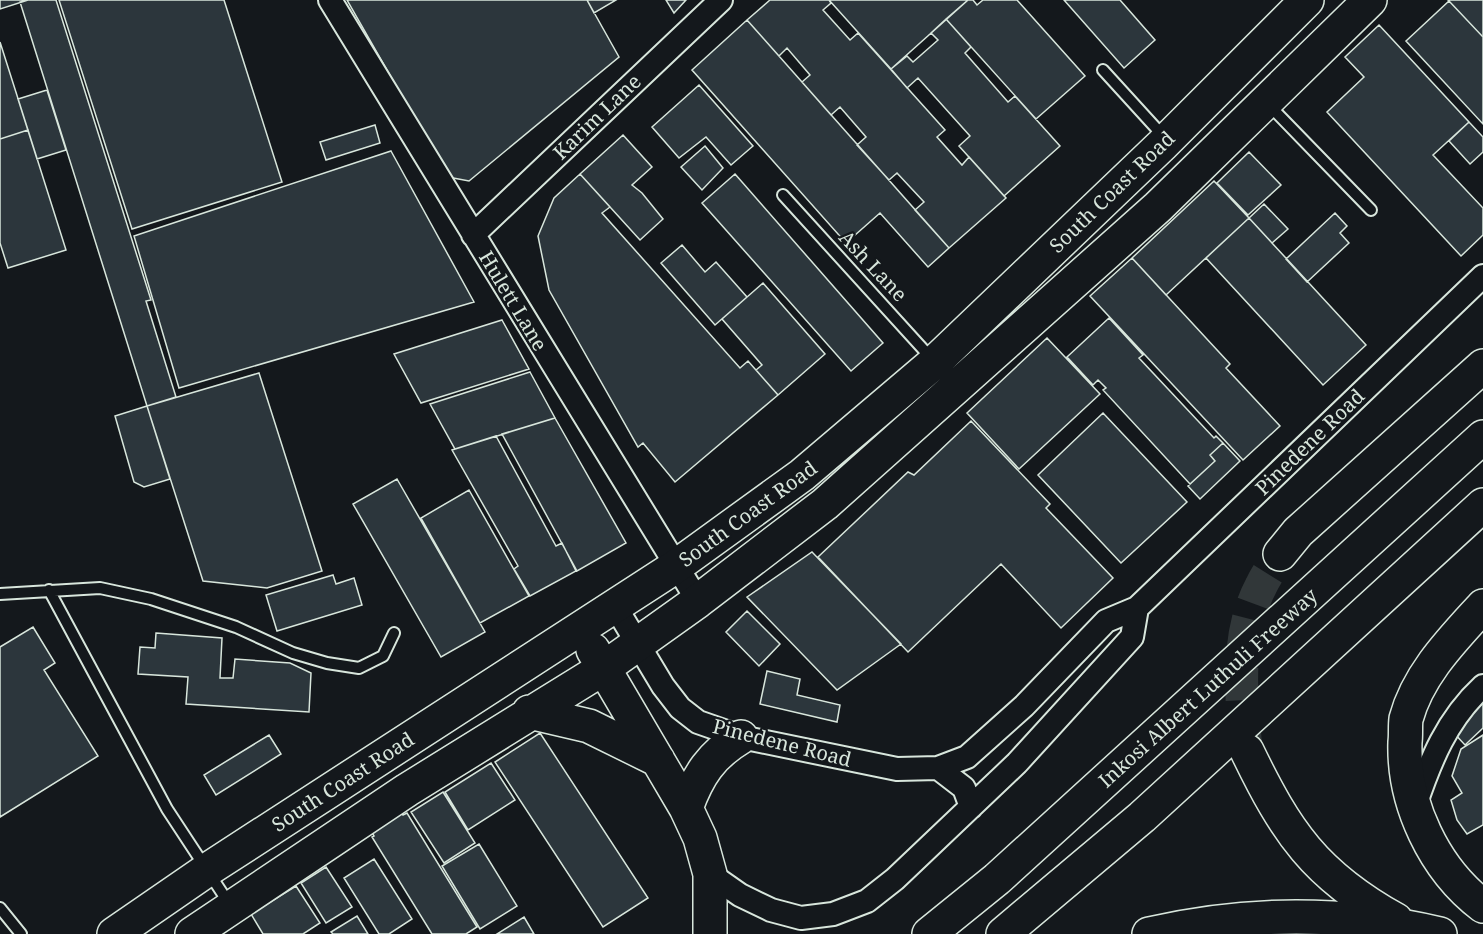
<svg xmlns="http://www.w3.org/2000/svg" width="1483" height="934" viewBox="0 0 1483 934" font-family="'Noto Serif',serif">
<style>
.building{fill:#2c363c;stroke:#d8e6dc;stroke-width:1.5}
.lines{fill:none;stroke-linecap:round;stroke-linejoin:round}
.highway-tunnel{stroke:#313739;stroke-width:33;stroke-dasharray:33 16;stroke-linecap:butt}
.lane-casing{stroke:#d8e6dc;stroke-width:14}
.street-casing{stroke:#d8e6dc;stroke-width:26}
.highway-casing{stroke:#d8e6dc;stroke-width:36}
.lane{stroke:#14181c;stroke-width:10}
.street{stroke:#14181c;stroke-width:22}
.highway{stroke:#14181c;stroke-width:33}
.labels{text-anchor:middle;stroke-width:4.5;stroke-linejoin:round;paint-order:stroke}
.street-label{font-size:20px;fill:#d8e6dc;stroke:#14181c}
</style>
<rect width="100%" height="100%" fill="#14181c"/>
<path class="building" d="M0,0H28L0,9Z
M28,0H56L151,300L146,301L176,397L147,406L20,2Z
M59,0H224L282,182L132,229Z
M347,0H587L619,57L469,181L448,177Z
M587,0H616L594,13Z
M666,0H686L674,13Z
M770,0H829L831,3L823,10L850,40L858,33L945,130L937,137L962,165L969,157L1006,198L949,248L915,210L924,202L897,173L889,180L857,145L866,137L840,107L831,115L802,82L810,75L787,48L779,56L747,20Z
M829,0H968L891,69Z
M968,0H973L977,5L983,0H1017L1085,76L1036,119L946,19Z
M1064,0H1120L1155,40L1124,68Z
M1448,0H1483V37L1449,1Z
M1449,1L1483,37V124L1406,41Z
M946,19L971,47L965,53L1008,102L1015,96L1060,146L1004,196L959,146L970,136L918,78L907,88L891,69L907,56L913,62L938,40L931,33Z
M747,20L949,248L928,267L880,213L846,243L692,70Z
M1379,25L1469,122L1433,155L1483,208V235L1461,256L1327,112L1364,77L1345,57Z
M0,42L28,130L0,139Z
M699,85L753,146L731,165L706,137L679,158L652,127Z
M47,90L66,150L37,159L18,99Z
M1469,122L1483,137V152L1470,164L1449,141Z
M375,125L380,143L326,160L320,142Z
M28,130L66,250L8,268L0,243V139Z
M623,135L652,167L632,185L642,193L663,219L640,240L580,174Z
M705,146L723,168L702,190L681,167Z
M391,151L474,302L179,388L134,236Z
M1249,152L1281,185L1248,215L1217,183Z
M580,174L610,207L602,213L740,368L748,361L778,395L675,482L643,443L638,447L549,290L538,236L554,198Z
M735,174L883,343L851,371L702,203Z
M1214,181L1249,218L1166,295L1132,258Z
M1264,204L1288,229L1272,243L1249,218Z
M1335,213L1347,226L1340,233L1349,243L1307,282L1286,259Z
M1249,218L1366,345L1323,385L1206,258Z
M682,245L705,272L716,262L747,297L715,325L661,263Z
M1132,258L1230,364L1226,368L1280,426L1243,460L1090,296Z
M763,283L825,354L778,395L756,370L762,365L722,319Z
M1109,318L1143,355L1139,358L1214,438L1216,436L1223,443L1210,455L1215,461L1190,484L1103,390L1106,388L1098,380L1093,385L1067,357Z
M502,320L529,369L421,403L394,354Z
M1047,338L1100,394L1019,469L967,413Z
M530,372L555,418L455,449L430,404Z
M259,373L322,571L267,588L203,581L147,406Z
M147,406L170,479L144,487L134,482L115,416Z
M1103,413L1187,502L1121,563L1038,475Z
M555,418L626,543L577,571L502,434Z
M971,421L1050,504L1046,508L1113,578L1061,628L1001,564L908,652L818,557L908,472L914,475Z
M496,436L556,546L562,543L576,571L530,596L514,569L518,566L452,450Z
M1223,443L1240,461L1200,499L1188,486L1215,461L1210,455Z
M397,479L485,632L441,657L353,504Z
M469,490L529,596L480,623L421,518Z
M812,552L901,644L837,690L747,597Z
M333,575L336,584L354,578L362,605L277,631L266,595Z
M747,611L780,644L759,666L726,632Z
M33,627L55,663L44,670L98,756L0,817V647Z
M156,633L222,638L220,678H233L235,659L290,663L311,673L309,712L186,704L188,677L138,674L140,647L155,648Z
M767,671L800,679L797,695L840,705L837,722L760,704Z
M1483,703V728L1465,745L1453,732Z
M540,733L648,898L603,927L495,762Z
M269,735L281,754L216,795L204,775Z
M1483,735V825L1467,834L1457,820L1451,800L1462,793L1452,776L1461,749Z
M491,763L515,800L468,830L445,792Z
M443,792L475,843L444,863L411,812Z
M397,806L403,815L407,813L477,927L466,934H432L372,837L374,836L367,824Z
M479,844L517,906L480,929L442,866Z
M374,859L412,919L389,934H379L344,878Z
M326,867L352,907L326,923L301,883Z
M296,886L320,923L303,934H263L251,914Z
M357,916L368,934H333L331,932Z
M524,917L534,934H497Z"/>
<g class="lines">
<path class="highway-tunnel" d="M1246,749C1241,696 1235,635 1261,586C1266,575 1274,565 1280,554"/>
<g class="lane-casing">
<path id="lane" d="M1103,70L1165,138
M1268,104L1371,210
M783,195L932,359
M49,590L167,809L230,905
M0,594L100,588L151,599L236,627L293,653L327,663L359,668L383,656L394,633
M0,908L21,934"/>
</g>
<g class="street-casing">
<path id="street" d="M330,0L698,601
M473,235L721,0
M615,606L663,686L680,708L698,722L741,737L897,769L938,768L967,757L1024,706L1106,621L1137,608L1483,276
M938,768L964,788L971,807
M1415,806C1430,761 1447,719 1483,686
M710,874L740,895L771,910L801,918L833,914L867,901L895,879L1017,763L1132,637L1137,608"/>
</g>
<g class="highway-casing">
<path id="highway" d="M1280,554L1298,532L1483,366
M1483,606C1453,639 1418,674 1406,719C1405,726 1406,735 1405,742C1403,803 1434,869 1483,906
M593,650L686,808L700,838L710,874V934
M529,712L589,726L658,760
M1247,751C1286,832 1315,875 1396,920
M686,808C698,775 711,755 741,737
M114,934L207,870L675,567L802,475L935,362L1162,145L1307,0
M192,934L407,790L604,668L698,601L825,504L1158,207L1370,0
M929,934L997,879L1483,437
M1003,934L1142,817L1483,505
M1149,934C1245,912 1344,911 1440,934"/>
</g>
<use href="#lane" class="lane"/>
<use href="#street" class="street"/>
<use href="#highway" class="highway"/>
</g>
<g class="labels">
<g class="street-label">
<text transform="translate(597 117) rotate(-44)" y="7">Karim Lane</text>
<text transform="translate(1112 192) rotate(-44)" y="7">South Coast Road</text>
<text transform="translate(873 266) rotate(47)" y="7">Ash Lane</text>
<text transform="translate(513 301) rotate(59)" y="7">Hulett Lane</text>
<text transform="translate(1310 442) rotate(-44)" y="7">Pinedene Road</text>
<text transform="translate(748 514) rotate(-36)" y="7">South Coast Road</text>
<text transform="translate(1208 688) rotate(-42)" y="7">Inkosi Albert Luthuli Freeway</text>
<text transform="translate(782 743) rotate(14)" y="7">Pinedene Road</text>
<text transform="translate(343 782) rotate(-33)" y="7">South Coast Road</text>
</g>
</g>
</svg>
